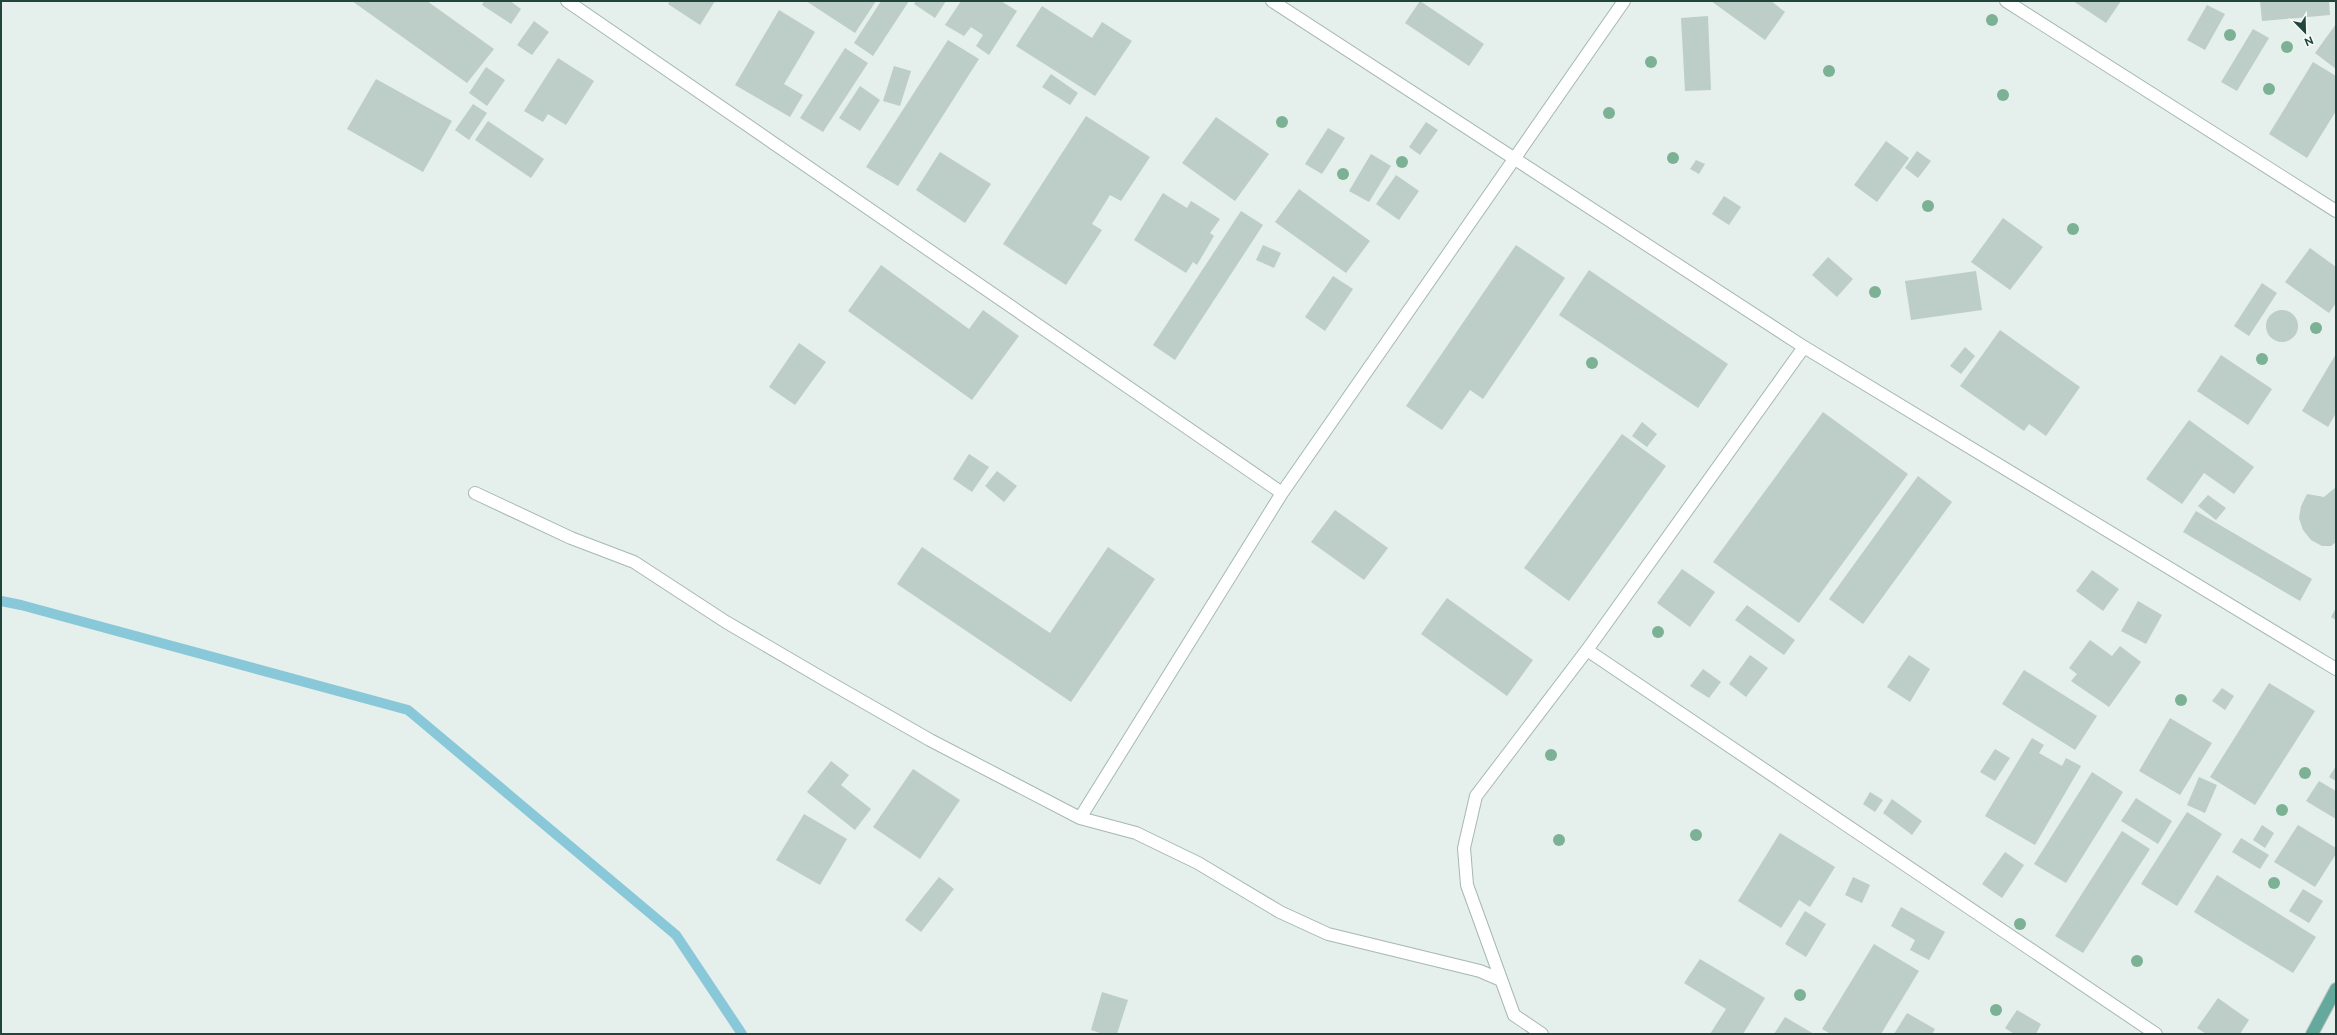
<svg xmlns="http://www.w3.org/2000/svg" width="2337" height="1035" viewBox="0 0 2337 1035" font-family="Raleway,sans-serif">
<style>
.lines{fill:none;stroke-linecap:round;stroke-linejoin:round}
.stream{stroke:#88c8d9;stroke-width:10}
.building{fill:#bccec7}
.street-casing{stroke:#a6b8b3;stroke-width:14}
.primary-casing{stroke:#c1cbc8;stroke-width:14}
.street{stroke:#fff;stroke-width:12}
.primary{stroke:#65a99c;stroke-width:12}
.tree{fill:#7cb195}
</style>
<rect width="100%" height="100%" fill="#e5efeb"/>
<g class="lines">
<path class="stream" d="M1,601L21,605L408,710L676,935L742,1034"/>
</g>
<path class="building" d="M352,1H427L494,49L467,83Z
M484,1H510L521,9L511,24L482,5Z
M670,1H715L700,25L668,4Z
M806,1H876L855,33Z
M881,1H909L873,56L854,43Z
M916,1H946L935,18L914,4Z
M961,1H1001L1017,11L989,55L976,46L983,35L971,27L964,36L945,25Z
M1420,1L1484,44L1469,66L1405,23Z
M1711,1H1771L1785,12L1765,40Z
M2073,1H2121L2106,23Z
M2260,1H2329L2330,15L2262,21Z
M2207,5L2225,14L2205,50L2187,40Z
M1042,6L1092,38L1102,22L1132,41L1095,96L1016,46Z
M779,10L815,32L784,84L803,95L790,117L735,85Z
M1708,16L1711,90L1685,91L1681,18Z
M534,21L549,32L532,55L517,45Z
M2336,24V69L2315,53Z
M2253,29L2269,38L2237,91L2221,82Z
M948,40L979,59L898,186L866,167Z
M845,48L868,63L823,132L800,118Z
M558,58L594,81L566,125L548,114L543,122L524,111Z
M2313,62L2336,76V111L2307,158L2269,134Z
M894,66L911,71L900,106L883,101Z
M486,67L505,80L487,106L469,93Z
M1051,74L1078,93L1070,105L1042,87Z
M376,79L452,121L423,172L347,129Z
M860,86L880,100L860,131L839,118Z
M473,104L487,113L469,140L455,130Z
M1086,116L1150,157L1121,201L1110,195L1092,224L1102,230L1066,285L1003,244Z
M1216,117L1269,154L1235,201L1182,163Z
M488,121L544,159L531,178L475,140Z
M1426,122L1438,130L1420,155L1409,147Z
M1328,128L1345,138L1322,174L1305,164Z
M1886,141L1909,158L1877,202L1854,185Z
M1917,151L1931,161L1918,178L1905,168Z
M940,152L991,184L965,223L916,190Z
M1371,154L1391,166L1369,202L1349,191Z
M1696,160L1705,164L1699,174L1690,169Z
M1396,175L1419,191L1399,220L1376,204Z
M1299,189L1370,241L1346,273L1275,222Z
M1163,193L1187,208L1191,201L1220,219L1210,233L1214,236L1197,265L1193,262L1186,273L1134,240Z
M1724,196L1741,207L1729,225L1712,214Z
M1241,211L1263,225L1175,360L1153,345Z
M2003,218L2043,247L2010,290L1971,262Z
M1263,245L1281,253L1274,268L1256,260Z
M1516,245L1565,278L1483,399L1470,390L1442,430L1406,406Z
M2310,248L2336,267V303L2329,313L2285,282Z
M1828,257L1853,279L1837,297L1812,275Z
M881,265L969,329L983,310L1019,336L972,400L848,311Z
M1589,270L1728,364L1698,408L1559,315Z
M1976,271L1982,310L1911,320L1905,281Z
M1333,276L1353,289L1325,331L1305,317Z
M2262,283L2277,293L2249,336L2234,326Z
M2266 326a16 16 0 1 1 32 0a16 16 0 1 1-32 0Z
M2000,330L2080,387L2046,436L2029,424L2024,431L1960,386Z
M799,343L826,362L795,405L769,387Z
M1965,347L1975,356L1961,374L1950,366Z
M2336,354V413L2328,427L2302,411Z
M2221,355L2272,389L2248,425L2197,391Z
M1823,412L1908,474L1799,623L1713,562Z
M2189,420L2254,467L2234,494L2204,473L2182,504L2146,479Z
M1642,422L1657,434L1647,447L1632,436Z
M1622,434L1666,466L1569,601L1524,568Z
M969,454L989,467L972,492L953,479Z
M997,471L1017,486L1004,502L985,486Z
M1918,476L1952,502L1863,624L1829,599Z
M2336,487V542L2331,546H2322L2311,540L2303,530L2299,518L2301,506L2307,494L2324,497Z
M2208,495L2226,508L2216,520L2198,506Z
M1335,510L1388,548L1364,580L1311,542Z
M2196,511L2312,579L2300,601L2183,532Z
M922,547L1050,633L1108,547L1155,579L1071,702L897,584Z
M1682,569L1715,592L1690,627L1657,603Z
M2092,570L2119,589L2103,611L2076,591Z
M1447,598L1533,660L1507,696L1421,634Z
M2138,601L2162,615L2146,644L2121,631Z
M1747,605L1795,640L1784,655L1735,620Z
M2336,608V620L2331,617Z
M2090,640L2112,656L2120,646L2141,662L2109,707L2071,681L2077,674L2069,668Z
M1750,655L1768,668L1746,697L1729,684Z
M1909,655L1930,669L1910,702L1887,687Z
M1703,669L1721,682L1709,698L1690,686Z
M2024,670L2097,716L2075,750L2002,704Z
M2269,683L2315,711L2255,805L2210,777Z
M2222,688L2234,696L2225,710L2212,701Z
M2170,718L2212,743L2180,795L2139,771Z
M2032,738L2044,745L2039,753L2062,766L2066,758L2081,766L2035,845L1985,816Z
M1995,749L2010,758L1995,781L1980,772Z
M831,761L849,775L841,785L871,809L855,830L807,792Z
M2336,766V781L2329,777Z
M913,769L960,800L920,859L873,827Z
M2092,772L2123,792L2066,883L2034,864Z
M2199,777L2217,785L2205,813L2187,805Z
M2319,781L2336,791V819L2306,801Z
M1870,792L1883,800L1875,812L1863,804Z
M2136,798L2172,821L2158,844L2121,821Z
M1892,799L1922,821L1912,835L1883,813Z
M2187,812L2222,834L2177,906L2141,884Z
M804,814L847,839L820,885L776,860Z
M2262,825L2274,833L2265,848L2253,840Z
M2298,825L2336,848V854L2315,887L2274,862Z
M2122,831L2150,849L2083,953L2055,936Z
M1780,833L1835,867L1810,907L1799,900L1781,928L1738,901Z
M2241,838L2269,855L2260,869L2232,852Z
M2005,852L2024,865L2002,898L1982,884Z
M2217,875L2316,937L2293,973L2194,912Z
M939,877L954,889L921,932L905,920Z
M1853,877L1870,885L1862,903L1845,895Z
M2303,889L2323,901L2309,923L2289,911Z
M1901,907L1945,932L1929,960L1910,950L1915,940L1891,926Z
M1805,911L1826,924L1806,957L1785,944Z
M1874,944L1919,971L1881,1034H1831L1822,1029Z
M1700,959L1765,998L1743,1034H1710L1726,1009L1684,983Z
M1102,992L1128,1000L1117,1034H1103L1091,1030Z
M2218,998L2249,1020L2240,1034H2206L2197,1028Z
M2017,1010L2041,1024L2036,1034H2014L2005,1028Z
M1907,1013L1935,1029L1932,1034H1894Z
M1785,1017L1814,1034H1774Z"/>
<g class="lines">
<g class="street-casing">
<path id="street" d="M567,1L1282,493
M1272,1L1804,347L2336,669
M2006,1L2336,211
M475,493L571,538L634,562L726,622L827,681L930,740L1080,818L1136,833L1198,863L1280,912L1328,934L1480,971L1501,980
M1587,650L2156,1034
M1080,818L1282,493L1624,1
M1542,1034L1514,1015L1467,885L1464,848L1476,796L1587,650L1804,347"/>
</g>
<g class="primary-casing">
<path id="primary" d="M2312,1034L2336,989"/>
</g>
<use href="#street" class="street"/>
<use href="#primary" class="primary"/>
</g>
<g class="tree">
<circle cx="1992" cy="20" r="6"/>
<circle cx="2230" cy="35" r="6"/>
<circle cx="2287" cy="47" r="6"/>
<circle cx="1651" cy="62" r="6"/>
<circle cx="1829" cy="71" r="6"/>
<circle cx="2269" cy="89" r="6"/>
<circle cx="2003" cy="95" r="6"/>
<circle cx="1609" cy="113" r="6"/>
<circle cx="1282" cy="122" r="6"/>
<circle cx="1673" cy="158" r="6"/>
<circle cx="1402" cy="162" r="6"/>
<circle cx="1343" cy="174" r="6"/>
<circle cx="1928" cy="206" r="6"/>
<circle cx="2073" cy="229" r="6"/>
<circle cx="1875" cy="292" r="6"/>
<circle cx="2316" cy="328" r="6"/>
<circle cx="2262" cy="359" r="6"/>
<circle cx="1592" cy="363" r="6"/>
<circle cx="1658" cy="632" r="6"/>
<circle cx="2181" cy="700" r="6"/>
<circle cx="1551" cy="755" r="6"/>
<circle cx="2305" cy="773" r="6"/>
<circle cx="2282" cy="810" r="6"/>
<circle cx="1696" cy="835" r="6"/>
<circle cx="1559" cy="840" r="6"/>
<circle cx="2274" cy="883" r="6"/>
<circle cx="2020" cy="924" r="6"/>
<circle cx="2137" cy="961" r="6"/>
<circle cx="1800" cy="995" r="6"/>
<circle cx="1996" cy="1010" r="6"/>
</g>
<rect width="2337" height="1035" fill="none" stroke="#21443c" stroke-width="4"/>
<g transform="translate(2305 32) rotate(157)" stroke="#f6fbf9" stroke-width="3" paint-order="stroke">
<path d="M0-3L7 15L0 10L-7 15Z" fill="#21443c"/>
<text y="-6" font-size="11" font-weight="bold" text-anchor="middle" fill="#21443c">N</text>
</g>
</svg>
